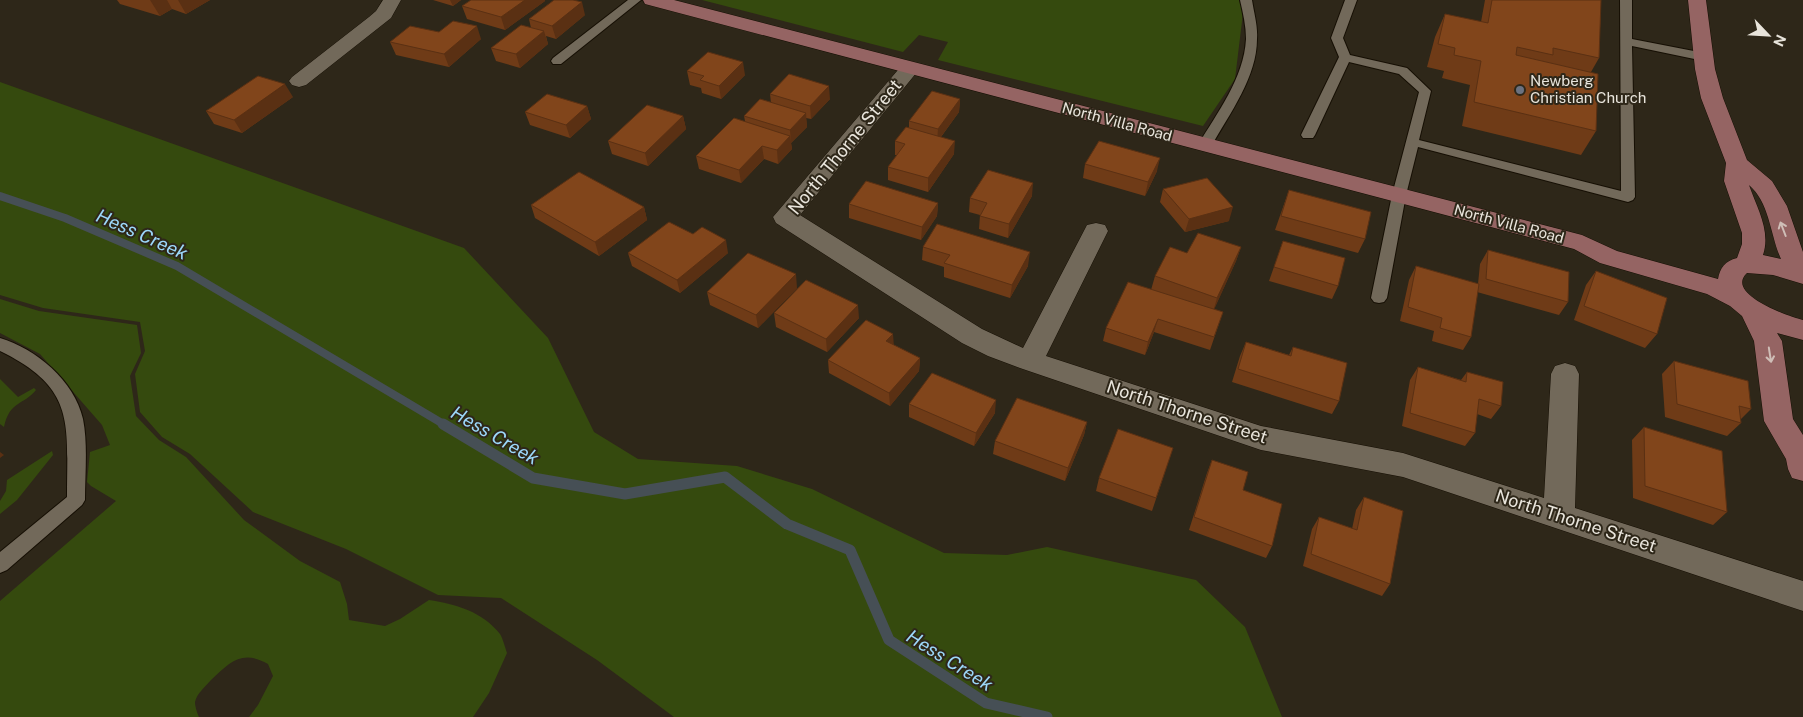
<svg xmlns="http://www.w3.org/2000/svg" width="1803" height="717" viewBox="0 0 1803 717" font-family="'Public Sans',sans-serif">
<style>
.green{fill:#354a0e}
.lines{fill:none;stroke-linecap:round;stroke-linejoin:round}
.stream-far1{stroke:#464f55;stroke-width:8}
.stream{stroke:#464f55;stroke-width:11}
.lane-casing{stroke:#160f04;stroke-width:2}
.street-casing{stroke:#160f04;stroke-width:1}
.secondary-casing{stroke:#160f04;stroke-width:1}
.lane{fill:#72695a;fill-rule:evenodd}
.street{fill:#72695a;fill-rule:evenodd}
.secondary{fill:#956463;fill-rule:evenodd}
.wall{fill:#6f3b17}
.shaded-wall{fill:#5a3013}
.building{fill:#81451b;stroke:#5a3013}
.oneway{stroke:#cfbeb7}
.worship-dot{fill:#6b7280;stroke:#2e2719;stroke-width:2}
.labels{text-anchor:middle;stroke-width:4;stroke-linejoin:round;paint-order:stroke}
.far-poi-label{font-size:15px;fill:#e8e4db;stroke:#2e2719;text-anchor:start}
.far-street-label{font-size:15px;fill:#e8e4db;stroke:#2e2719}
.street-label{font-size:18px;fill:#e8e4db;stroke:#2e2719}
.water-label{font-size:19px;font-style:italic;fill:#9cd7f9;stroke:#2e2719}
</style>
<rect width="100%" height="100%" fill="#2e2719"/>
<path class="green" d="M702,0H1239L1243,13L1235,79L1203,126L938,60L948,42L919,35L903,52Z
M0,82L464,248L548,338L594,432L638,459L737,466L812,489L944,553L1007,555L1047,547L1196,580L1245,627L1282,717H674L597,660L501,598L438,595L346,549L253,512L190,454L162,437L140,412L135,374L145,351L140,322L43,308L0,295Z
M0,299L39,311L137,325L141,353L130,376L136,416L159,440L186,457L244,520L300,561L340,582L347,604L349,620L385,626L400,619L429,600C456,604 483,612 500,634C503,639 505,647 507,653L489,693L473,717H249L258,705L273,676L268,664C242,649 230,662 211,680C206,686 197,693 195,702C195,706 197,713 199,717H0V601L116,501L91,486L87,482L90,452L110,445L102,425L40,354L0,333Z
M0,379L18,397L34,388L36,390C23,406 10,400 4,427L0,424Z
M52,451L53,455L17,500L0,514V501L6,491L7,480Z"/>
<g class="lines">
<path class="stream-far1" d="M0,196L65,218L177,266L445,425"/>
<path class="stream" d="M443,424L533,478L625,494L725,477L787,524L850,550L889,640L986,703L1047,717"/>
<g class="lane-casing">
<path id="lane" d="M628,0H641L561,64H553L551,61L553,58Z
M1240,0H1252C1254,13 1258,26 1257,39C1257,77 1230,113 1212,145L1205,149L1200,148L1198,145C1217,113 1244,78 1246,39C1246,26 1243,13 1240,0Z
M1345,0H1357L1343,38L1350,55L1407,68L1431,91L1419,140L1621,191L1620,0H1632V39L1704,53L1710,57L1704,61L1632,46L1635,197L1633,200L1628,202L1418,147L1406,195L1387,298L1384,302L1379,303L1374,302L1371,298L1392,195L1419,92L1399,74L1349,62L1315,135L1313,138H1303L1301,135L1339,57L1331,38Z
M0,338C36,349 74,380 83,419C88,444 85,474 85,500L82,505L7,570L0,573V552L67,497C67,423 76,388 0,351Z"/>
</g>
<g class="street-casing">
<path id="street" d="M383,0H401L391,18L306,85L299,87L292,85L289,81L292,77L369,17L376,11Z
M910,62L917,64L920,68L917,72L800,215L982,329L1023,348L1087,225L1096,223L1105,225L1108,231L1046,356L1261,426L1403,453L1544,498L1551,374L1555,366L1565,363L1575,366L1579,374L1575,508L1803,581V611L1403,477L1261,450L1020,368L988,356L962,343L776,223L773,217L903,64Z"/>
</g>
<g class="secondary-casing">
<path id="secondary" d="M643,0H674L1582,235L1617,251L1718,279C1720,268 1725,261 1737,258L1742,244V233L1724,181L1726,163L1701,98L1695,69L1688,0H1706L1715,69L1723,98L1747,160L1772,181L1787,206L1803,252V284L1773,275L1747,273C1724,294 1790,317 1803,320V340L1777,333L1782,341L1793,419L1803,435V481L1792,478L1788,469L1786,459L1764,421L1754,341L1742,316L1730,306L1707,294L1600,263L1574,249L645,4ZM1749,185C1770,203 1770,235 1781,259L1763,255C1771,231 1757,208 1749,185Z"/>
</g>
<use href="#lane" class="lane"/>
<use href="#street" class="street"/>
<use href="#secondary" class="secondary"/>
</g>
<path class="wall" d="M117,0H210L186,14L172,9L160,16L120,4Z
M433,0H461L453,6Z
M1485,0H1601L1599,58L1591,72L1596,131L1581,155L1462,126L1470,85L1442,78L1444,71L1427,67L1435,37L1445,14L1481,22Z
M545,1L505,30L467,19L462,6Z
M585,15L556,39L546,36L548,44L520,68L496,61L491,48L531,28L529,19Z
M439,32L481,39L449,67L396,55L390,42Z
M687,71L745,75L721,99L702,93L701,88L690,85Z
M770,94L830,99L811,119L806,118L807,127L791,143L792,149L778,164L764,159L741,183L699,169L696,156L745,121L744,116L771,103Z
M293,97L242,133L214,124L206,111Z
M960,99L959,112L941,137L954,154L928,192L888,180V167L897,155H895V141L909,128V121Z
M587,106L591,119L570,138L530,125L525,112Z
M683,116L686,129L648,166L612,154L608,141Z
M1085,164L1157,171L1145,196L1083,178Z
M1163,189L1229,221L1185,232L1160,202Z
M1289,190L1365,239L1358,253L1275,230Z
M1032,196L1008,238L979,229L980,215L969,212L970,198Z
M938,203L937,216L921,240L849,218V204Z
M531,205L644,207L647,220L599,256L535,218Z
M693,234L728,253L680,293L632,266L628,253Z
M1283,241L1338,286L1332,299L1269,281Z
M923,247L1028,266L1010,298L944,277V267L922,260Z
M1241,247L1236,261L1214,309L1223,312L1210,350L1154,332L1145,355L1103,341L1106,328L1151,290L1155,276Z
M1488,250L1568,302L1559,315L1477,292L1471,337L1463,350L1432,341L1434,331L1400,321L1409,280L1416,266L1478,284L1480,264Z
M1596,271L1657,334L1645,348L1574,320L1586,285Z
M797,288L758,328L710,305L707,292Z
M774,313L859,318L827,352L776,327Z
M1246,342L1289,355L1293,347L1339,401L1332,414L1232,382L1240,356Z
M920,358L919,371L890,406L829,373L828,360Z
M1674,361L1751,409L1740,420L1741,423L1727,436L1665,417L1662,374Z
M1418,367L1461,380L1467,372L1501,406L1491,419L1477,414L1475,433L1465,446L1402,426L1410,380Z
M909,404L995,413L974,446L909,417Z
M1087,422L1084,435L1065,481L993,454L995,441Z
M1644,427L1727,512L1713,525L1633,498L1632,440Z
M1173,448L1152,511L1096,491L1099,478Z
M1212,460L1243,490L1272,546L1266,558L1189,530L1207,473Z
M1364,497L1390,584L1382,596L1303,566L1312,529L1319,517L1352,529L1356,510Z"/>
<path class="shaded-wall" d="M150,0H167L172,9L160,16Z
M178,0H210L186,14Z
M450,0H461L453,6Z
M525,0H545V1L505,30L501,17Z
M582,2L585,15L556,39L552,26Z
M477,26L481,39L449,67L444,54Z
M544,31L548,44L520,68L516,54Z
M743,62L745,75L721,99L719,86Z
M285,84L293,97L242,133L234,120Z
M829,86L830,99L811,119L810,106Z
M960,99L959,112L937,142L938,129Z
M587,106L591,119L570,138L566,125Z
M806,113L807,127L791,143L790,130Z
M683,116L686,129L648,166L645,153Z
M790,136L792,149L778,164L777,150Z
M955,141L954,154L928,192V178Z
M762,146L764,159L741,183L739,170Z
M1160,158L1157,171L1145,196L1148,182Z
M1033,183L1032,196L1008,238L1009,224Z
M938,203L937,216L921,240L922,227Z
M644,207L647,220L599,256L595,242Z
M1233,207L1229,221L1185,232L1189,219Z
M726,240L728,253L680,293L677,280Z
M1241,247L1236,261L1213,312L1217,298Z
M1030,252L1028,266L1010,298L1012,285Z
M796,274L797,288L758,328L756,315Z
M858,305L859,318L827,352L826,339Z
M1158,319L1154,332L1145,355L1148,342Z
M893,334L894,347L886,341Z
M920,358L919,371L890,406L889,393Z
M996,400L995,413L974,446L976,433Z
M1087,422L1084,435L1065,481L1068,468Z
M0,452L4,455L0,458Z"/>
<path class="building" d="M471,0H525L501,17L462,6Z
M554,0H573L582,2L552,26L529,19Z
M1492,0H1601L1599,58L1553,48V55L1517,47L1516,55L1598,74L1596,131L1474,102L1481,61L1454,55L1455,48L1438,44L1445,14L1488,23Z
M453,21L477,26L444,54L390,42L410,26L439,32Z
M521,25L544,31L516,54L491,48Z
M708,52L743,62L719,86L700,80L704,76L687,71Z
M789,74L829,86L810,106L770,94Z
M258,76L285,84L234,120L206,111Z
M932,91L960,99L938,129L909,121Z
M547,94L587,106L566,125L525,112Z
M760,99L806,113L790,130L744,116Z
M647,105L683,116L645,153L608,141Z
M734,118L790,136L777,150L762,146L739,170L696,156Z
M906,127L955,141L928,178L888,167L905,144L895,141Z
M1099,141L1160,158L1148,182L1085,164Z
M988,170L1033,183L1009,224L980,216L987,203L970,198Z
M579,172L644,207L595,242L531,205Z
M1207,178L1233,207L1189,219L1163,189Z
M866,181L938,203L922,227L849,204Z
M1289,190L1371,212L1365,239L1281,216Z
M669,222L693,234L702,227L726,240L677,280L628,253Z
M937,224L1030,252L1012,285L944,263L950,255L923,247Z
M1198,233L1241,247L1217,298L1155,276L1170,247L1187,253Z
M1283,241L1345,258L1338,286L1274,267Z
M1488,250L1569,272L1568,302L1486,279Z
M748,253L796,274L756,315L707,292Z
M1416,266L1479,284L1471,337L1440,328L1442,318L1408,307Z
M1596,271L1667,298L1657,334L1584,306Z
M806,280L858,305L826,339L774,313Z
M1128,282L1223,312L1214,337L1158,319L1148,342L1106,328Z
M866,320L893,334L886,341L920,358L889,393L828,360Z
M1246,342L1291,356L1293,347L1347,363L1339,401L1238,369Z
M1674,361L1748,381L1751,409L1739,406L1741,423L1677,404Z
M1418,367L1466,382L1467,372L1503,382L1501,406L1479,399L1475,433L1410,413Z
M932,373L996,400L976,433L909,404Z
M1017,398L1087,422L1068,468L995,441Z
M1644,427L1722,451L1727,512L1645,486Z
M1118,429L1173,448L1156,498L1099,478Z
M1212,460L1248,472L1243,490L1282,504L1272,546L1194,517Z
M1364,497L1403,511L1390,584L1311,554L1319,517L1357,530Z"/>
<defs><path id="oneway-shaft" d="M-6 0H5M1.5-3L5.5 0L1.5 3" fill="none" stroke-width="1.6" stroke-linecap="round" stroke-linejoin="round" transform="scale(1.25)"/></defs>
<g class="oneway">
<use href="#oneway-shaft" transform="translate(1783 229) rotate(-111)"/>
<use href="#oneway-shaft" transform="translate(1770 355) rotate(81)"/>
</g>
<circle class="worship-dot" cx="1520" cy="90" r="5"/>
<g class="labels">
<g class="far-poi-label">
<text x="1530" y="86">Newberg<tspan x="1530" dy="17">Christian Church</tspan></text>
</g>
<g class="far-street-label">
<text transform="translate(1117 122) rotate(15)" y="5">North Villa Road</text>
<text transform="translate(1509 224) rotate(15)" y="5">North Villa Road</text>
</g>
<g class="street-label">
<text transform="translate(845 147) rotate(-51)" y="6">North Thorne Street</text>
<text transform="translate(1187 412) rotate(18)" y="6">North Thorne Street</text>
<text transform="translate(1576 521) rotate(18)" y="6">North Thorne Street</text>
</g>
<g class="water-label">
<text transform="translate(142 234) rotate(24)" y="7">Hess Creek</text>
<text transform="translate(495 435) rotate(30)" y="7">Hess Creek</text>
<text transform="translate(950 660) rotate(32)" y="7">Hess Creek</text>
</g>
</g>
<g transform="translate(1768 35) rotate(115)" stroke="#2e2719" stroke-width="4" paint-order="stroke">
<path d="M0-4L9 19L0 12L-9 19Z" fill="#e8e4db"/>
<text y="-8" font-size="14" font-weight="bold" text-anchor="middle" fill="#e8e4db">N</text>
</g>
</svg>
